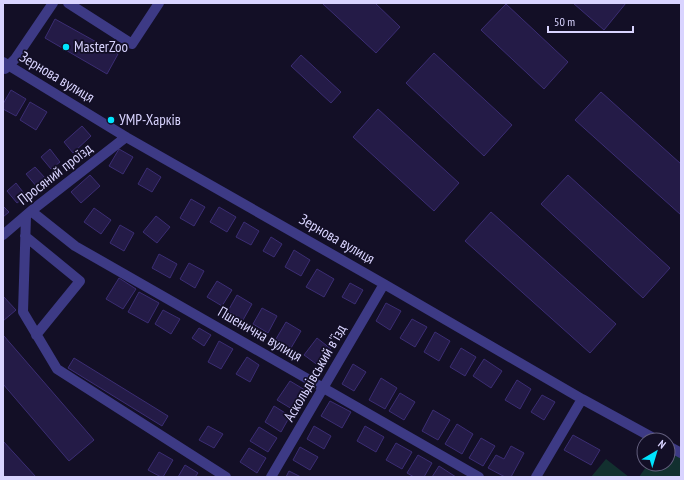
<svg xmlns="http://www.w3.org/2000/svg" width="684" height="480" viewBox="0 0 684 480" font-family="'PT Sans Narrow',sans-serif">
<style>
.green{fill:#12302f}
.building{fill:#241b47;stroke:#3b2d73}
.lines{fill:none;stroke-linecap:round;stroke-linejoin:round}
.minor{stroke:#3d3a85;stroke-width:10}
.poi-dot{fill:#00e5ff;stroke:#130f26;stroke-width:1.5}
.labels{text-anchor:middle;stroke-width:3.5;stroke-linejoin:round;paint-order:stroke}
.poi-label{font-size:15px;fill:#d9d4ff;stroke:#130f26;text-anchor:start}
.street-label{font-size:15px;fill:#d9d4ff;stroke:#130f26}
</style>
<rect width="100%" height="100%" fill="#130f26"/>
<path class="green" d="M668,446L681,453V477H639L648,464H668Z
M606,459L629,477H591Z"/>
<path class="building" d="M322,3H375L400,27L376,53Z
M573,3H626L604,30Z
M506,4L568,62L544,89L481,30Z
M55,19L118,54L107,74L45,38Z
M434,53L512,125L484,156L406,83Z
M301,55L341,92L331,103L291,66Z
M11,90L26,99L16,116L3,109V104Z
M601,92L681,164V215L575,120Z
M30,102L47,112L36,130L20,120Z
M378,109L459,183L434,211L353,137Z
M82,126L91,136L73,153L64,142Z
M50,149L60,162L51,169L41,157Z
M119,149L133,157L123,174L109,166Z
M35,167L46,179L37,187L26,174Z
M147,168L161,177L152,192L138,184Z
M90,175L100,186L81,203L71,192Z
M568,175L670,268L643,298L541,204Z
M16,183L26,196L17,203L7,191Z
M191,199L205,207L194,226L180,218Z
M3,206L9,212L3,217Z
M219,207L236,217L227,232L210,222Z
M94,208L111,220L101,234L84,222Z
M491,212L616,324L590,353L465,241Z
M156,216L170,227L157,243L143,232Z
M244,222L259,231L251,245L236,237Z
M120,225L134,233L124,251L110,243Z
M271,237L282,244L274,257L263,251Z
M294,250L310,260L301,276L285,267Z
M159,254L177,264L170,278L152,268Z
M189,263L204,271L195,288L180,279Z
M317,269L334,279L324,297L306,287Z
M119,278L136,289L123,309L106,299Z
M217,281L232,290L222,306L207,297Z
M350,283L363,290L355,304L342,297Z
M139,292L159,303L148,323L128,312Z
M237,295L252,304L243,320L228,311Z
M3,296L16,310L3,321Z
M386,303L401,311L390,330L376,321Z
M262,308L277,316L268,333L253,324Z
M163,310L180,319L171,334L155,324Z
M412,319L427,327L415,347L400,338Z
M286,322L301,331L291,348L276,339Z
M199,328L211,335L204,346L192,338Z
M435,332L450,341L439,361L424,352Z
M4,336L94,440L69,461L3,384V337Z
M317,338L331,349L319,366L304,355Z
M219,341L233,349L221,369L208,362Z
M461,348L476,357L465,376L450,367Z
M247,357L259,365L250,382L236,374Z
M74,358L168,416L162,426L68,368Z
M484,359L502,371L491,388L473,376Z
M353,364L366,372L354,391L342,384Z
M381,378L397,388L385,409L369,400Z
M517,380L531,389L520,409L505,400Z
M290,381L305,390L292,409L277,400Z
M400,393L415,402L404,420L389,411Z
M542,395L555,402L544,420L531,412Z
M330,401L351,412L342,428L321,416Z
M274,406L290,416L281,432L265,422Z
M433,410L450,420L438,440L422,431Z
M457,424L473,434L462,454L445,444Z
M208,426L223,434L214,448L199,440Z
M314,426L331,436L324,449L307,439Z
M365,426L384,437L376,452L357,441Z
M259,427L277,438L268,452L250,441Z
M573,435L600,450L591,465L564,450Z
M481,438L495,446L483,466L469,458Z
M3,441L36,477H3Z
M396,443L412,452L402,469L386,460Z
M511,446L524,453L511,477H505L488,468L496,455L504,459Z
M300,447L318,457L310,470L293,460Z
M249,448L266,458L257,473L240,462Z
M159,452L173,460L163,477H161L148,470Z
M418,455L432,463L424,477H414L407,473Z
M185,465L198,473L195,477H178Z
M439,466L456,477H432Z
M289,471L301,477H286Z"/>
<g class="lines">
<path class="minor" d="M68,3L132,44L159,3
M3,62L126,137L384,284L582,399L657,440
M5,69L15,59L53,3
M31,211L75,246L479,477
M26,216L23,312L57,369L226,477
M3,235L31,211L126,137
M25,236L80,281L36,335
M668,446L681,453
M271,477L384,284
M536,477L582,399"/>
</g>
<g class="poi-dot">
<circle cx="66" cy="47" r="4"/>
<circle cx="111" cy="120" r="4"/>
</g>
<g class="labels">
<g class="poi-label">
<text x="74" y="52">MasterZoo</text>
<text x="119" y="125">УМР-Харків</text>
</g>
<g class="street-label">
<text transform="translate(57 77) rotate(31)" y="5">Зернова вулиця</text>
<text transform="translate(55 174) rotate(-38)" y="5">Просяний проїзд</text>
<text transform="translate(337 239) rotate(30)" y="5">Зернова вулиця</text>
<text transform="translate(260 334) rotate(30)" y="5">Пшенична вулиця</text>
<text transform="translate(315 373) rotate(-60)" y="5">Аскольдівський в'їзд</text>
</g>
</g>
<rect width="684" height="480" fill="none" stroke="#d9d4ff" stroke-width="8"/>
<g transform="translate(656 452) rotate(38)"><circle r="19" fill="#130f26" stroke="#625e7d"/>
<path d="M0-3L7 15L0 10L-7 15Z" fill="#00e5ff"/>
<text y="-6" font-size="11" font-weight="bold" text-anchor="middle" fill="#d9d4ff">N</text>
</g>
<path d="M548 26v6h85v-6" fill="none" stroke="#d9d4ff" stroke-width="2"/>
<text x="554" y="26" font-size="12" fill="#d9d4ff" stroke="#130f26" stroke-width="3" paint-order="stroke">50 m</text>
</svg>
